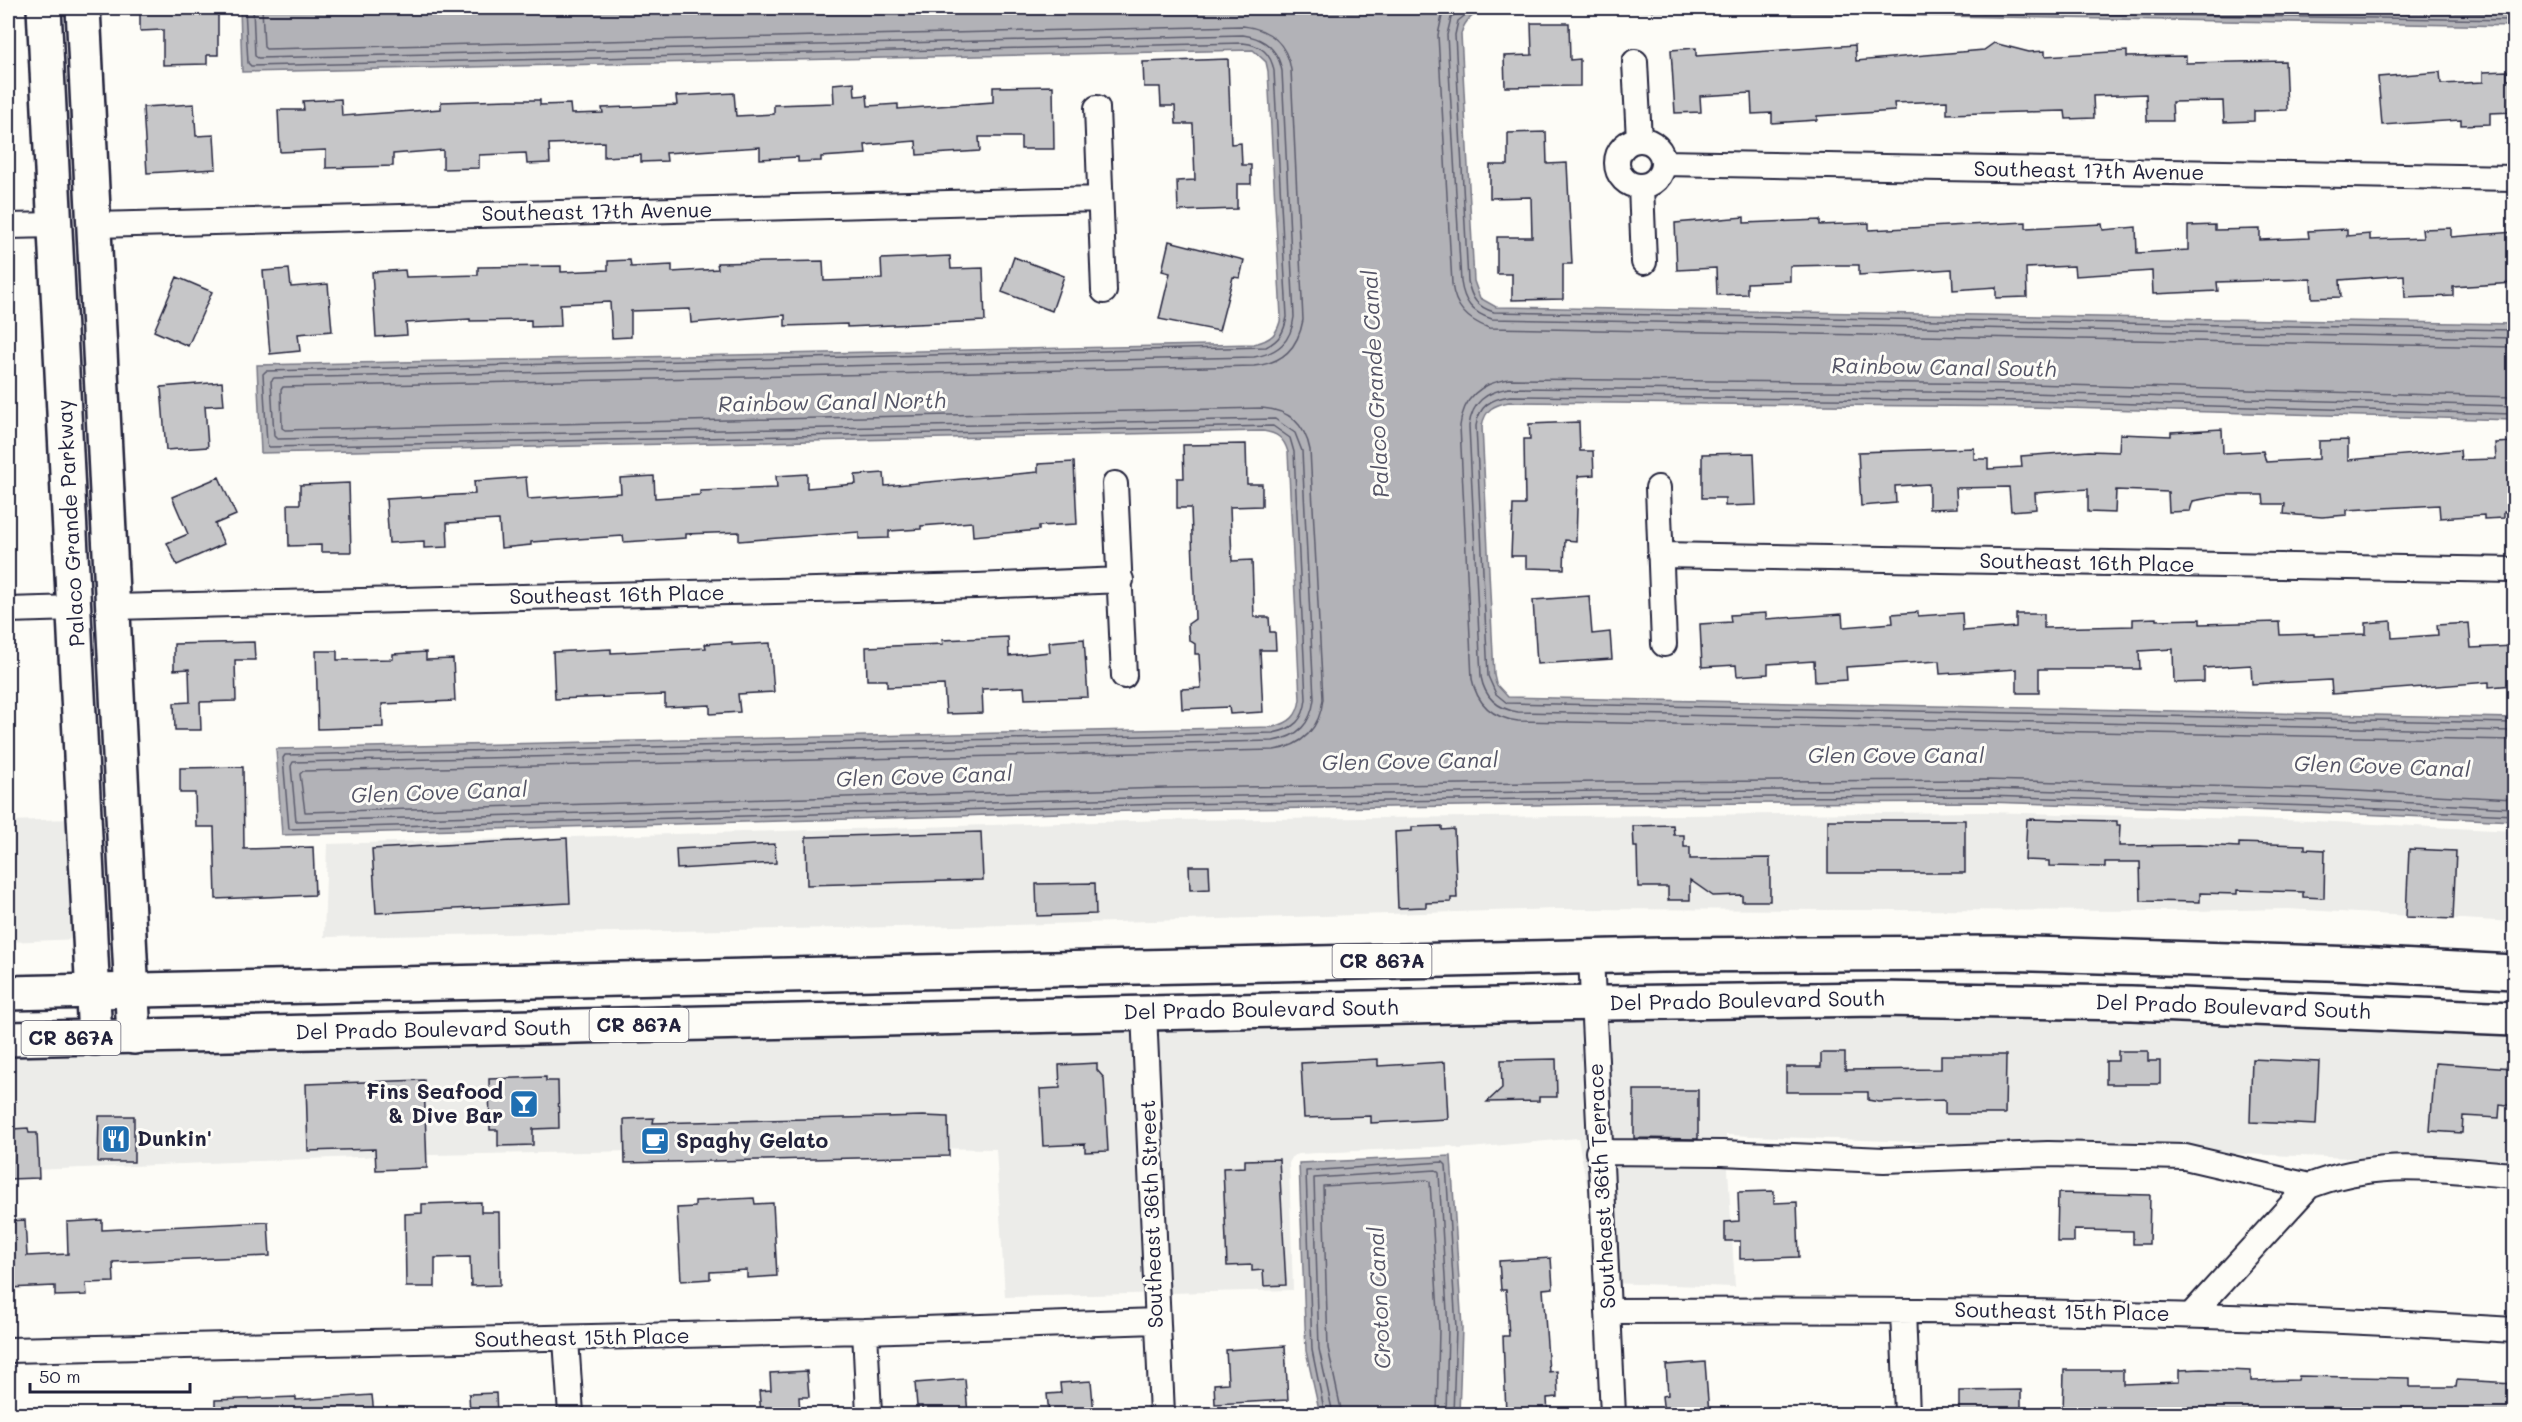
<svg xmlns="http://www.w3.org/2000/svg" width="2522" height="1422" viewBox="0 0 2522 1422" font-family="Mali,sans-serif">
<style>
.built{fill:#ecece9}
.water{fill:#b2b2b7;stroke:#787885;stroke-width:1.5}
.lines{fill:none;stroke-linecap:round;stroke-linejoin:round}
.shore{stroke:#5c5c6d;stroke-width:1.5}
.building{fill:#c6c6c8;stroke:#22223b;stroke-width:1.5}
.street-casing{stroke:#22223b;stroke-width:28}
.secondary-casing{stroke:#22223b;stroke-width:38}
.primary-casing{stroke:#22223b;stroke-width:38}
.street{stroke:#fdfcf7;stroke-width:24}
.secondary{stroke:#fdfcf7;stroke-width:33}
.primary{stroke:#fdfcf7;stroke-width:33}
.labels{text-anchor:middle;stroke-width:6;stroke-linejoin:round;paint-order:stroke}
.shield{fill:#fdfcf7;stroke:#646373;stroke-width:1.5}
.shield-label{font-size:20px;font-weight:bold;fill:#22223b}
.street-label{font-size:21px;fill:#22223b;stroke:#fdfcf7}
.poi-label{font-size:21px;font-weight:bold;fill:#22223b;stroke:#fdfcf7;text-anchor:start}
.water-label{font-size:22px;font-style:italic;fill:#545466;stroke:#fdfcf7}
</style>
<rect width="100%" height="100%" fill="#fdfcf7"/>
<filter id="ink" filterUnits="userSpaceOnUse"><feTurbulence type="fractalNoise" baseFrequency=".0167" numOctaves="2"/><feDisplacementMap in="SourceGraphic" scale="12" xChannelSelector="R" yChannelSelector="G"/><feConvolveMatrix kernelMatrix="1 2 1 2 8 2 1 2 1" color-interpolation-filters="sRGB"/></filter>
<g filter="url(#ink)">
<path class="built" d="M1986,812L2314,821L2514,831V922L2287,909L2193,911L1557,909L1013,925L324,937L327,844L1168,820Z
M73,819L79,939L8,942V821Z
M1907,1010L2514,1031V1164L1726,1135L1735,1287L1605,1283L1578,1138L1459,1149L1451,1146L1299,1154L1293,1156L1289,1163L1293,1290L1005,1297L996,1149L839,1147L383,1156L8,1171V1054Z"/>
<path class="water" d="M240,8H2514V26L1490,8C1475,13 1465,18 1461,34L1474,281L1480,298L1496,307L2514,324V420L2028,407L1509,402C1494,405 1485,409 1482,426L1494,675L1496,684L1508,697L2514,718V821L2314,812L1986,802L1601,804L1168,810L282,835L276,749L1273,727C1290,723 1298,716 1300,699L1288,452C1284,438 1277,433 1263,431L261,453L257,365L1254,344C1271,340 1278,334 1281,317L1268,71L1266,62L1253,50L242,72Z
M1451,1156L1462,1328L1459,1414H1320L1306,1351L1299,1163Z"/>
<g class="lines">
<path class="shore" d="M245,8L248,63L251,66L1243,43C1261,45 1271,53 1274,71L1287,317C1284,332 1280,340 1266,347L266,371L263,374L267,444L269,447L1273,426L1290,438L1294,452L1306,699C1304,720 1294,729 1273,733L285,755L283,758L289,829L1167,804L1601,798L1986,796L2315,806L2514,815
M253,8L255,56L258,58L1243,35C1265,38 1278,49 1282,71L1294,317C1291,341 1279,353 1254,357L274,378L271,381L274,436L277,439L1275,419L1295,433L1302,451L1314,699C1311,724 1298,737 1273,741L293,762L291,766L296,821L1167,797L1600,791L1986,789L2315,798L2514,808
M262,8L264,47L266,49L1243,26C1270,29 1287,44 1291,70L1303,320C1298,348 1283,363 1254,366L283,387L281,390L282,428L285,430L1262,408C1289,410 1305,424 1310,450L1323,699C1320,728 1303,746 1274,750L303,771L300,774L305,812L1167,788L1600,782L1986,780L2315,789L2514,799
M1448,8L1442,16L1438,35L1452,284C1455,307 1467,320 1489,328L2514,347
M1460,8L1451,18L1447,35L1461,282C1464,302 1472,313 1492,319L2514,338
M1474,8L1458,21L1455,35L1468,281C1471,298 1477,307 1494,312L2514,330
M1687,8L2514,20
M2146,8L2514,13
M2514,397L2028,384L1509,379C1481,383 1463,397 1460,426L1472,679C1477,704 1492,718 1518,721L2514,740
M2514,406L2028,393L1509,388C1486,392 1472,402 1469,426L1481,677C1485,698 1497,709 1518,712L2514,731
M2514,414L2028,401L1510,396C1490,399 1479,406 1476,426L1488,676L1496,694L1507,703L2514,723
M1325,1414L1312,1350L1306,1171L1443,1162L1446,1165L1456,1328L1453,1414
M1333,1414L1319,1349L1314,1178L1436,1170L1439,1173L1448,1329L1446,1414
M1342,1414L1328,1348L1323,1186L1427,1180L1430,1182L1439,1329L1437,1414"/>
</g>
<path class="building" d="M140,8H218V55H207V64L163,65V30L140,31Z
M1531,23H1569L1570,60L1580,59V86L1505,87L1504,56L1532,55Z
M1994,43L2029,52L2045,51V56L2127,51V57L2186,56V63L2285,61L2287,110L2254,111V121L2224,122L2223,101L2172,102L2173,121H2147L2146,94L2093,96L2094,118L2066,119L2065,111L1947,114V101L1894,103L1895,111L1817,116V120L1772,123V113L1752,114L1751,93L1700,96L1701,112L1675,113L1671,50L1696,48V56L1855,45L1856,61L1984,50Z
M1228,59L1231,144L1241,143L1242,165H1251V184H1237V209L1178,211L1177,181L1195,180L1193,124H1176L1175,106H1161L1160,87H1144L1143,62Z
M2507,71V80H2514V112L2490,113V124L2461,125V120L2382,125L2378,77L2440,72L2441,84L2483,82V72Z
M854,82L855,96L867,95L868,106L898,104V109L993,102V87L1053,86L1054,149H1021V137H979L980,151L917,155L916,141L865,145L866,154L821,157V161L798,162V157L760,159V147L666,153L667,161L641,162V155L604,157V142L549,144L550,163L527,164L526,153L479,155V168L443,169V150L393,154V166L326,168V150L280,152L278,110H304L303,101L341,99L342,116L441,109V102L509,100H540V105L570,104L571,114L603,113L602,108L677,105L676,96L734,93L736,116L774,114V105L834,103L833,84Z
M194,104L196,136L214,135L216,169L147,173L143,107Z
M1546,132L1547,164L1567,163L1572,264H1563V299L1512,300V274H1497V237H1532L1531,197L1490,198V165H1508V133Z
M1744,217V223L1820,220V225L1869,223V230L2026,222V228L2102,224L2103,230L2136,227L2137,253L2188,250V226L2215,225V230L2260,229V240L2309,238L2308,231L2347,229V236L2370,234V240L2423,238L2422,229L2451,228V237L2514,232V283L2453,287V296L2405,298L2404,275L2340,280L2341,297L2312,298L2311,279L2217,282L2218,291L2153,294L2152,271L2075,276L2074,266L2026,268L2027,297L1996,298V287L1953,290L1952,269L1859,275V265H1838L1790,266V281L1747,283V294L1717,295L1716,268L1677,270L1675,223Z
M1169,241L1244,260L1240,278L1233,277L1219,331L1159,319L1170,273L1162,271Z
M950,256L951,269L983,268L985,321L847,327V324L785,326V315L691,323L690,309L631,311V337L612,338L610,302L560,304L561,326L531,327V320L470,321V319L406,323L407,335L376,337L372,272L405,270L406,277L478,275V267L561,266V272L608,270V261L630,260L631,267L672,265V272L718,269L717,263L823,261L824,281L882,279L881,259Z
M1014,257L1064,276L1052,311L1002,292Z
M289,269L291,287L328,284L332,331L298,334L300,351L270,354L263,271Z
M177,277L212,292L188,346L154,331Z
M222,382L224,405L205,406L208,447L166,450L161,387Z
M1579,422L1580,451H1593L1594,475L1578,476L1576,541L1565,540L1564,569L1526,568V556H1511L1513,505H1525L1524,439H1530L1529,424Z
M2222,429L2223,453L2263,451L2266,462L2319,459V441L2348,440V460L2460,450L2461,460L2496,459L2495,443L2514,442V512H2504V518L2484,519V515L2440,518L2439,505L2347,510V515L2322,517L2284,514L2285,504H2264L2263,495H2226L2193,501L2190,511L2169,512L2168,492L2116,490L2115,513L2088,512V489L2035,493L2036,509L2011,511L2009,487L1956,488L1957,508L1929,509V484L1895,486L1896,503L1861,506L1858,452L1974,448V459H1988V469L2022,467L2021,456L2089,451L2119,452L2120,434L2171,436V432Z
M1246,444L1247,484H1262V506L1230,507L1232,561L1252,560L1254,617H1269L1270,632H1275L1276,650H1260L1263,712L1230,714L1229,707L1182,709L1181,689L1201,688L1199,654H1195V644L1189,640L1188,624L1195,619L1191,508H1177V478H1184L1183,445Z
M1754,453L1756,505L1725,506V498H1702V454Z
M1074,462L1077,524L1039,526V530L973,536L972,522L921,526V529L889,531V538L859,539V532L739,541V532L686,534V538L624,542L623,536L531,542V545L501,548L499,520L447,523L448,547L424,548V541L389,543L386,499L475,494L474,481L526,477L528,499L621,493L620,478L654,476L655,498L700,495V491L777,488L776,476L807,474V488L856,484L855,475L884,473L885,486L1038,472V464Z
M219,477L236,515L215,524L224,544L177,565L167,543L188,534L172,497Z
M349,483L351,552H321V545L289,546L288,504H300V485Z
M1589,596L1592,634L1610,632L1612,659L1537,664L1533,600Z
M1918,612V616L1962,613L1963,631L2016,627V614H2044V628L2133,626V619L2156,618V620L2200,619V624L2279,622L2280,635L2314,634V636L2366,634V623L2391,621L2392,638L2438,635L2437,625L2469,623L2471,648L2514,646V685L2489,687V682L2332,694L2331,680L2252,684L2251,665L2204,668V682L2174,683L2173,649L2139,651L2140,669H2039V693H2017V669L1940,674L1939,661L1846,667L1847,680L1815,682L1814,661L1768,664V674L1737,676L1736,665L1702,667L1700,624L1731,622L1730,615L1766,613V619L1842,614L1843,627L1893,623L1892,614Z
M1008,637L1009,656L1050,652L1049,642L1084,639L1088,697L1025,699L1024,687L982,689L983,713L946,714L944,685L887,687V680H867L866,647L943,644L942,640Z
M254,642L255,660H235L236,701L200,702L201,730H175L174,703L190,702L189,669L174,670V644Z
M732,642V645L770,643L774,692L738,694L740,712L710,714V705L665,707V695L555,699L553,652L611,649V653L706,648L705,644Z
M316,651H337V660L393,659V654L426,652V660L453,659L455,701L382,704L383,727L318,729Z
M243,767L244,849L313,847L315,895L216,899L214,827H196L195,793H180V768Z
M2027,819L2117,821V825H2120L2119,846L2199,845L2239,847V843L2305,845V849L2325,850L2324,898L2303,897V892L2237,890V894L2200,893V902L2141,901L2140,862H2105V867L2049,866V861L2025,860Z
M1828,820H1965V873H1828Z
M1673,825L1674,835H1684V847H1690V859L1770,858V901H1742V895L1713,896L1690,880V900H1668V887H1638L1637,847H1634L1633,826Z
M1442,826V830L1454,829L1457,898H1451V902L1426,903V907L1398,908L1395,832L1412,831V827Z
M981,832L983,880L807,885L806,837Z
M567,838L570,903L376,913L372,849Z
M775,844L776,863L677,869L676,849Z
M2409,849L2456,851L2453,919L2406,917Z
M1189,866H1209L1210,889L1190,890Z
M1095,883L1096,914L1037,916L1036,884Z
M2118,1051H2148V1061H2160V1084H2106V1061H2118Z
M1821,1053H1845V1070L1941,1069V1055H2006L2005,1114H1945V1100L1879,1102L1868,1100V1092H1786V1067H1821Z
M1378,1059V1066L1445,1062L1448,1119L1371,1123V1116L1304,1118L1301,1063Z
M1556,1059L1557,1097H1539V1101L1487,1102L1502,1088L1501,1060Z
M2252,1059L2319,1062L2316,1125L2250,1122Z
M1097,1063V1070L1104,1078L1108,1151L1085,1152V1144L1043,1146L1040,1089L1060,1088L1059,1065Z
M2435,1063L2514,1068V1106L2500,1104L2499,1118L2463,1116L2462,1133L2430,1131Z
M546,1077V1081H558L559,1128L533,1129V1145L498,1146V1130H490L489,1079Z
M424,1080L427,1168L376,1170L375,1149L308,1151L306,1084Z
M1634,1090H1698V1139L1634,1138Z
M99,1116H134V1162H98Z
M923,1116L948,1117L949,1156L625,1163L624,1119L654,1118L653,1123Z
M28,1128L29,1133H37L39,1178L8,1179V1134H12V1129Z
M1279,1159L1286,1285L1264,1286L1263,1270L1252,1271V1265L1227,1266L1223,1168L1245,1167V1160Z
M1774,1191V1203L1797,1202L1799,1257L1740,1259V1241H1725V1222L1739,1221L1738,1192Z
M2058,1193L2150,1195L2149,1244H2133V1231L2074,1230V1242H2057Z
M754,1198L755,1204L773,1203L777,1276L747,1278V1270L710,1272V1279L681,1281L677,1208L695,1207V1201Z
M481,1202V1212H499L500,1285L471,1286L470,1257L435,1258V1287H406L405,1214L422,1213V1204Z
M25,1220L27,1256L68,1254L67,1222L102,1220V1230L268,1222L270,1256L113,1262L114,1282L86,1283L87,1295L55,1296V1286L8,1288V1221Z
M1551,1258L1553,1288L1543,1289L1549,1372L1557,1371L1558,1397L1547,1398L1548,1414H1506L1503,1336H1509L1506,1290H1501L1499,1261Z
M1285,1346L1288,1400L1215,1404L1214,1384L1228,1383L1226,1350Z
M1705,1362L1709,1414H1664L1662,1396L1668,1395L1666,1365Z
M2202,1369L2251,1371V1381L2298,1380L2299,1376L2410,1378V1387H2456L2457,1380L2514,1383V1414H2063L2064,1370H2123V1384L2179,1382V1370Z
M807,1371L809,1397H799L800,1414H761L759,1391L771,1390L770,1373Z
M965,1379L968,1414H922V1406H917L915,1383Z
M1091,1381L1094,1414H1049L1047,1394L1061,1393L1060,1383Z
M2021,1390V1414H1959V1391Z
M496,1393L497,1414H470L469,1394Z
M372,1395L374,1414H215V1400L296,1397V1400Z"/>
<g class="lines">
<g class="street-casing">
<path id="street" d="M1635,62L1639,140
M1097,108L1104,291
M1617 163a23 23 0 1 1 46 0a23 23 0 1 1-46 0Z
M1663,163L2514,178
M1641,186L1644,262
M95,225L1099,199
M8,226L55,225
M1115,484L1124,676
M1658,488L1664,644
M1660,555L2514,570
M114,607L976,586L1121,580
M8,610L75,608
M1591,957L1613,1414
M1144,1013L1162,1414
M1598,1152L1722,1153L1884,1160L2048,1154L2185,1157L2309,1186
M1609,1311C1911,1309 2213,1311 2514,1330
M1903,1311L1907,1414
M2192,1314L2309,1186C2380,1158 2441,1170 2514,1175
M865,1331L869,1414
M566,1339L571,1414
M8,1350L865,1331L1157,1321"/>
</g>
<g class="secondary-casing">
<path id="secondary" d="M44,8L95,1038
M83,8L134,1037"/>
</g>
<g class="primary-casing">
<path id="primary" d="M8,993L1660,955L2001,953L2358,964L2514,972
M8,1039L1540,1004L1879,999L2131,1003L2514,1019"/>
</g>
<use href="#street" class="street"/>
<use href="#secondary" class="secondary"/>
<use href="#primary" class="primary"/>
</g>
</g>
<defs>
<g id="bar-square" transform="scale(1.5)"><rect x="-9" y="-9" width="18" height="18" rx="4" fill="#1f6fb2" stroke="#fdfcf7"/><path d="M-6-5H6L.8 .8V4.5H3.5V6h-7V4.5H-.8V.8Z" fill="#fff"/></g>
<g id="restaurant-square" transform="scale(1.5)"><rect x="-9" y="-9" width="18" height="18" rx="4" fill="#1f6fb2" stroke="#fdfcf7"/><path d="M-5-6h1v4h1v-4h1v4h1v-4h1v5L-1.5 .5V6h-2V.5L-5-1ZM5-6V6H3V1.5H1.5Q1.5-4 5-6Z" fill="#fff"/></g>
<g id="cafe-square" transform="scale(1.5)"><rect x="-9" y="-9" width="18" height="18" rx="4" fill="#1f6fb2" stroke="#fdfcf7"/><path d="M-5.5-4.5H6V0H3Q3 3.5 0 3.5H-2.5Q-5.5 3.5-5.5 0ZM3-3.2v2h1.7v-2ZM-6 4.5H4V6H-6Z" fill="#fff"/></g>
</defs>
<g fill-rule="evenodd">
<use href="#bar-square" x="524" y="1104"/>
<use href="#restaurant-square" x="116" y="1139"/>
<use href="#cafe-square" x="655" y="1141"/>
</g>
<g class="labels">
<g class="shield">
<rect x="1332.5" y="944" width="99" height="34" rx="4.5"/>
<rect x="589.5" y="1008" width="99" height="34" rx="4.5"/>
<rect x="21.5" y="1021" width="99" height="34" rx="4.5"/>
</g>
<g class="shield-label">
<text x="1382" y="968">CR 867A</text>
<text x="639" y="1032">CR 867A</text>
<text x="71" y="1045">CR 867A</text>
</g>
<g class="street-label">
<text transform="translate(2089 171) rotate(1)" y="7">Southeast 17th Avenue</text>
<text transform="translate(597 212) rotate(-1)" y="7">Southeast 17th Avenue</text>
<text transform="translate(71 523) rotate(-93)" y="7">Palaco Grande Parkway</text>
<text transform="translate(2087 563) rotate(1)" y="7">Southeast 16th Place</text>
<text transform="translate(617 595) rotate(-1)" y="7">Southeast 16th Place</text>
<text transform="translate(1747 1001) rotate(-1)" y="7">Del Prado Boulevard South</text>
<text transform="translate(2233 1007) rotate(2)" y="7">Del Prado Boulevard South</text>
<text transform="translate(1261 1010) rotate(-1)" y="7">Del Prado Boulevard South</text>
<text transform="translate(433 1030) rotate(-1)" y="7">Del Prado Boulevard South</text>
<text transform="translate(1602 1186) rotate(-93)" y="7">Southeast 36th Terrace</text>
<text transform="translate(1152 1214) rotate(-92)" y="7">Southeast 36th Street</text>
<text transform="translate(2062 1312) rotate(1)" y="7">Southeast 15th Place</text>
<text transform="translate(582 1338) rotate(-1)" y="7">Southeast 15th Place</text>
</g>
<g class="poi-label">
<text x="503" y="1099" text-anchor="end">Fins Seafood<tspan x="503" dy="24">&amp; Dive Bar</tspan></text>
<text x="137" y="1146">Dunkin'</text>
<text x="676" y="1148">Spaghy Gelato</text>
</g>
<g class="water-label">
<text transform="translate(1944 367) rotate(1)" y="8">Rainbow Canal South</text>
<text transform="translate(1375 384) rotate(-93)" y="8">Palaco Grande Canal</text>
<text transform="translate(832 402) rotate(-1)" y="8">Rainbow Canal North</text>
<text x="1896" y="763">Glen Cove Canal</text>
<text transform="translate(1410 761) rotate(-1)" y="8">Glen Cove Canal</text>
<text transform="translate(2382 766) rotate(2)" y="8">Glen Cove Canal</text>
<text transform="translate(924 776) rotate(-2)" y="8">Glen Cove Canal</text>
<text transform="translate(439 792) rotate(-2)" y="8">Glen Cove Canal</text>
<text transform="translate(1379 1298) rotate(-93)" y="8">Croton Canal</text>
</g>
</g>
<rect width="2522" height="1422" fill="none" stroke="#fdfcf7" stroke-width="30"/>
<rect x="15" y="15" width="2492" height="1392" fill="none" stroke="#22223b" stroke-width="2" filter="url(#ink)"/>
<path d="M30 1383v9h160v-9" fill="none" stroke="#22223b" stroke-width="3"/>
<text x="39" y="1383" font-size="18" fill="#22223b" stroke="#fdfcf7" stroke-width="4.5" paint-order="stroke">50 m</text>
</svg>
